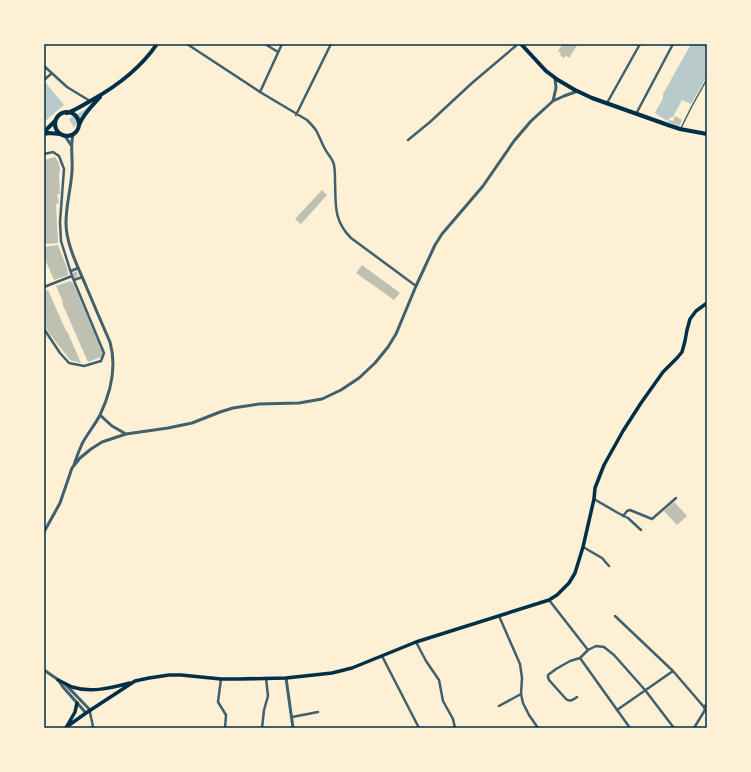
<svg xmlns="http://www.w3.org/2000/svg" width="751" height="772" viewBox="0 0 751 772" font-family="Signika,sans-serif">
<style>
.green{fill:#b9caca}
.building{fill:#bec0b2}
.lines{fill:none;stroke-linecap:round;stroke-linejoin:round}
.service{stroke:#3f606c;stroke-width:1.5}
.minor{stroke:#3f606c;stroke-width:2.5}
.tertiary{stroke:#3f606c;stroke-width:3}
.secondary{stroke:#003049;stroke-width:3.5}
.primary{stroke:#003049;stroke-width:4}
.neatline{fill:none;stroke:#003049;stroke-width:1.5}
</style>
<rect width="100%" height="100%" fill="#fdf0d5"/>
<path class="green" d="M691,44H707V76L691,104L682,100L673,117L670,118L667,121L655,113L663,98V94Z
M46,83L64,105L44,122V84Z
M89,107L79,118L74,128L69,119Z"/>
<path class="building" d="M563,44H578L569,58L566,55L564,58L560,55L561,53L558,51Z
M675,116L682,120L679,126L668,122L669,120L673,121Z
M55,157L59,163L60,169L59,175L60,194H57L59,203L56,204L58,243L44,244V160Z
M322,190L327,195L301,224L295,219Z
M58,245L67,268L68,275L54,280L44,257V247Z
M362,265L400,293L394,300L356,273Z
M77,271L78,276L74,278L72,273Z
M70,281L73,283L103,353L101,357L88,362L62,303L63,302L56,286Z
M48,290L62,322L66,331H67L81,363L70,360L49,333L46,328L44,321V291Z
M674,502L687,516L677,525L664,511Z"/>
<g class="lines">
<path class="service" d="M681,128L692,106L707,79"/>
<path class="minor" d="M187,44L260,92L307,120C311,124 315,128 317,132C320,138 322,144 325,149C328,155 333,159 334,165C335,170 335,176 335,181C336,204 333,220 351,238L416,286
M265,44L278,52
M44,66L67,87L90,101
M44,80L52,73
M260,92L282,44
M607,103L640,44
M636,114L673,44
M296,115L331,44
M408,140L430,122L472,83L518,44
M44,154L53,152L59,156L64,169L60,222L61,241L72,276L104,353L101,361L84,366L69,363L60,353L44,329
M71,271L78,268
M74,280L82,277
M44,287L72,276
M594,499L618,513L628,518L641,530
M623,516L627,511L630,510L652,519L676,498
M583,547L602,558L609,566
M549,600L588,650
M499,616L520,664L522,678L521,694L523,703L529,715L538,728
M615,616L673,671L704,707
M416,642L426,661L439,680L443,701L453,719L455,728
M382,656L419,728
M580,658L630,728
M221,679L218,702L226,715L225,728
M577,697C573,700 570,702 566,699L549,680L548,677V675L556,669L570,661L580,658L588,650L596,646L604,647L614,655L645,690L674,728
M499,706L521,694
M617,710L673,671
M90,711C90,717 93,722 93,728
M292,717L318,712
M262,728L264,710L268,696L266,678
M694,728L705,710L704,707L707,704"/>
<path class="tertiary" d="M553,101L556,88L555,78
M73,135C70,148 73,159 72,171C71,189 66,204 66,223C66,244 78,267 86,286C94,305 102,324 110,342C117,367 111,392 100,415C95,425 87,434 82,444C79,451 76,458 74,465
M65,136L71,145
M100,415L112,426L126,434
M44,532L60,503L72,468L80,458L91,449L102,442L126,434L168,428L192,423L220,412L233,408L259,404L299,403L322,399L341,390L359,378L375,363L388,347L396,334L416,286L435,245L442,234L483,186L514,141L531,121L553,101L564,96L578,91
M44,670L60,681
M286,678L293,728
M59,681L63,687L86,713
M65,684L90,710"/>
<path class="secondary" d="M58,680C63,682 67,685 72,687C91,693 111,688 130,683
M67,726L75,712L77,703
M65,728L86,713L135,681L149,678L169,675H181L221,679H238L286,678L332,673L352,668L416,642L549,600L557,595L569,583L575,573L583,547L594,499L595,488L604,465L623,431L641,403L663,372L677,358L682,352L685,341L687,330L690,319L696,311L707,303"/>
<path class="primary" d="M521,44L546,71L558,80L575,90L592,98L668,125L680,129L707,134
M55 124a12 12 0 1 1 24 0a12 12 0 1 1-24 0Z
M67,113C76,110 83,105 92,100C117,86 140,69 157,44
M79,125C83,114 93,105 100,97
M44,132L55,121
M44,134L49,133L60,134"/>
</g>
<rect width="751" height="772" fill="none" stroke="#fdf0d5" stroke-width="90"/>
<rect x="45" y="45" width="661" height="682" class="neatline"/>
</svg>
